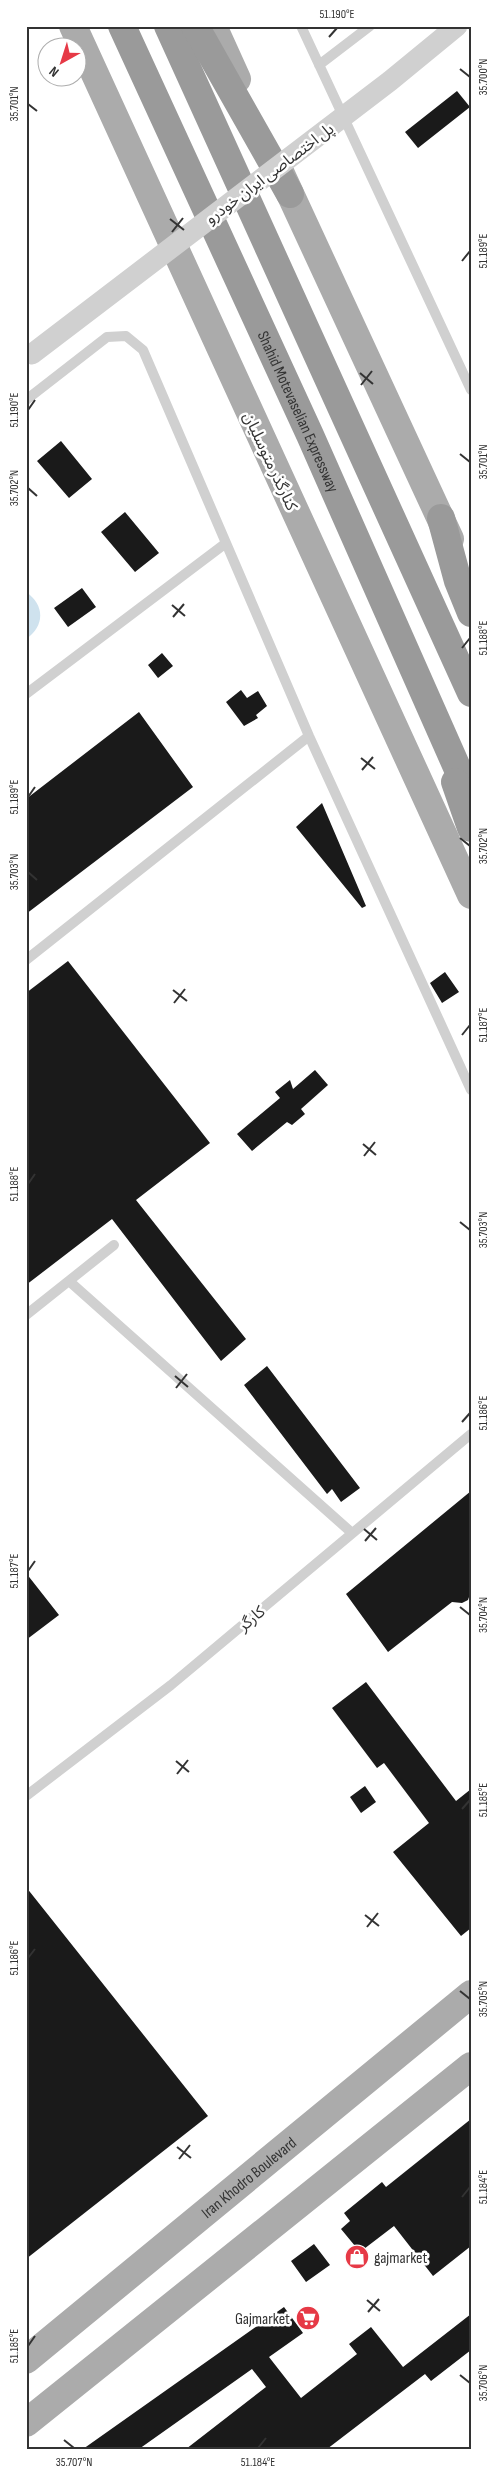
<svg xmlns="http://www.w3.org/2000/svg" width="497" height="2475" viewBox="0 0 497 2475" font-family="'Sofia Sans Condensed','Noto Sans Arabic',sans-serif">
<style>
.water{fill:#cfe2ee}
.building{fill:#1a1a1a}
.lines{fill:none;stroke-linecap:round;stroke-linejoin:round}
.lane{stroke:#d0d0d0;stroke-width:10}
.primary{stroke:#ababab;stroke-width:28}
.highway{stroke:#9a9a9a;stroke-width:28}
.street-bridge{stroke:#d0d0d0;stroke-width:21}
.ticks{fill:none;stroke:#333;stroke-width:2}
.labels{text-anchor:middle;stroke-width:5;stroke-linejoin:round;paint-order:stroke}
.street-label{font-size:16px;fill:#333;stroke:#fff}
.poi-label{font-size:16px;fill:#333;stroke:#fff;text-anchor:start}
.neatline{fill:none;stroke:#333;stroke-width:2}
.ticks-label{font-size:12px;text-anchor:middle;fill:#333}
</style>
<rect width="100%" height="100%" fill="#fff"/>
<path class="water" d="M26,592C45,605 45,626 26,639Z"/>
<path class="building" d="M457,91L470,107L418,148L405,132Z
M61,441L92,479L69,498L37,461Z
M125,512L159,553L135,572L101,532Z
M82,588L96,607L68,627L54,608Z
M162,653L173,666L158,678L148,665Z
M241,690L247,698L258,691L267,706L256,715L258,718L244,726L226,702Z
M139,712L193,787L26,914V799Z
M322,803L366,906L362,908L296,827Z
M68,961L210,1143L136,1200L246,1339L221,1361L112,1219L26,1285V993Z
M445,972L459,992L442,1003L430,983Z
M315,1070L328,1085L301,1109L305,1114L292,1125L287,1122L252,1151L237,1134L280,1098L275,1092L290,1080L293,1089Z
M267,1366L360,1488L341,1502L332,1489L327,1494L244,1385Z
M471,1491V1591L468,1600L462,1603L452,1602L388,1652L346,1594Z
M26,1573L59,1615L26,1640Z
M366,1682L456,1801L471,1789V1928L461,1936L393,1852L429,1823L384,1763L377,1768L332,1708Z
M365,1786L376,1802L361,1813L350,1797Z
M26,1887L208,2116L26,2259Z
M471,2119V2246L433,2276L394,2226L360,2252L341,2229L350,2221L344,2213L382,2182L386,2187Z
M314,2244L330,2265L306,2282L291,2261Z
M284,2307L303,2333L269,2357L301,2398L357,2354L349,2344L371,2327L403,2367L471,2314V2350L431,2381L425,2374L327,2449H186L266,2387L252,2369L139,2449H83Z"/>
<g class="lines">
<path class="lane" d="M301,26L471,390
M319,65L370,26
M26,400L107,337L126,336L143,350L309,736L471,1090
M26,694L226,543
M26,960L309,736
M69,1281L352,1533
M26,1315L114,1245
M26,1796L171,1685L471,1434"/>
<g class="primary">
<path d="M73,26L471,895"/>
<path d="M213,26L237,79"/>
<path d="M280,172L450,539"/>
<path id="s1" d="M26,2360L471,1994"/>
<path d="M26,2423L471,2066"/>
</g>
<g class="highway">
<path id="s2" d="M122,26L310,435L471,799"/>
<path d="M168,26L471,693"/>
<path d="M195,26L290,194"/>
<path d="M441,518L458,581L471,613"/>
<path d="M455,782L471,828"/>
</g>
<path class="street-bridge" d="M32,354L390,81L457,26"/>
</g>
<path class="ticks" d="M329,37L337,28M460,69L470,77M28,104L37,111M170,219L184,230M172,232L183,218M462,261L470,251M360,373L373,384M361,385L372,371M28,410L35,400M460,454L470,462M28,488L37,496M172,605L185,616M173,617L184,604M462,648L470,638M361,758L375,769M362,770L373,757M28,797L35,787M460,838L470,846M28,872L37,880M173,990L187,1001M174,1003L185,989M462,1035L470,1025M363,1144L376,1155M364,1156L375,1142M28,1184L35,1174M460,1222L470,1230M175,1376L188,1387M176,1388L187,1374M462,1422L470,1413M364,1529L377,1540M365,1541L376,1528M28,1571L35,1561M460,1607L470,1615M176,1761L189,1772M177,1774L188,1760M462,1809L470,1800M365,1915L379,1926M367,1927L378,1913M28,1958L35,1949M460,1991L470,1999M177,2147L191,2158M179,2159L190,2145M462,2197L470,2187M367,2300L380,2311M368,2312L379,2299M28,2346L35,2336M460,2375L470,2383M64,2440L74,2448M258,2448L266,2438"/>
<defs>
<g id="shop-disc" transform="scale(1.25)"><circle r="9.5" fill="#e63946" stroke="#fff"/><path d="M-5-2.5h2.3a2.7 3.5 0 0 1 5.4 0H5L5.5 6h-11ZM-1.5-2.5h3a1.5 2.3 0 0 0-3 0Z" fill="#fff"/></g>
<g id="supermarket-disc" transform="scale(1.25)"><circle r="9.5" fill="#e63946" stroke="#fff"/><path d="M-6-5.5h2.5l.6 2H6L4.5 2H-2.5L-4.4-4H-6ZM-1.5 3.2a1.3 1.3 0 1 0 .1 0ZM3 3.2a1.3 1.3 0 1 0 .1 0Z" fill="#fff"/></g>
</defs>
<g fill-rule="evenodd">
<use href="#shop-disc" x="357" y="2257"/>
<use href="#supermarket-disc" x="308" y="2318"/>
</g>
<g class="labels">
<g class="street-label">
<text transform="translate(269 173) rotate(-37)" y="6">پل اختصاصی ایران خودرو</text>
<text dy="6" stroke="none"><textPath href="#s2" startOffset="424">Shahid Motevaselian Expressway</textPath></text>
<text transform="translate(271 461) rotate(65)" y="6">کنارگذر متوسلیان</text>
<text transform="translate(251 1618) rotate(-40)" y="6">کارگر</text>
<text dy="6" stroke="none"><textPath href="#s1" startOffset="288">Iran Khodro Boulevard</textPath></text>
</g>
<g class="poi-label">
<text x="374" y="2263">gajmarket</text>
<text x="290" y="2324" text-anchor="end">Gajmarket</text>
</g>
</g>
<rect width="497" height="2475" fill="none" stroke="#ffffff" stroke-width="55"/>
<g transform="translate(62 62) rotate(219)"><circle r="24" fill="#ffffff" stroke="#adadad"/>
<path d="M0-4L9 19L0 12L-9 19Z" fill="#e63946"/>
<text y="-8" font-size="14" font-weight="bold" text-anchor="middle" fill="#333333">N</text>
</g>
<rect x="28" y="28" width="442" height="2420" class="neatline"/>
<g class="ticks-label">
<text x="337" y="18">51.190°E</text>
<text transform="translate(483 77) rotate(-90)" y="4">35.700°N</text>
<text transform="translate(14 104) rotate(-90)" y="4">35.701°N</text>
<text transform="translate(483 251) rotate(-90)" y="4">51.189°E</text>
<text transform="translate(14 410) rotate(-90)" y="4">51.190°E</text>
<text transform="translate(483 462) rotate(-90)" y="4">35.701°N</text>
<text transform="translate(14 488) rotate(-90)" y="4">35.702°N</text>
<text transform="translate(483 638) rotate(-90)" y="4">51.188°E</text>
<text transform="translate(14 797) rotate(-90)" y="4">51.189°E</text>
<text transform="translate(483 846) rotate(-90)" y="4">35.702°N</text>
<text transform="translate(14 872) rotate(-90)" y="4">35.703°N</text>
<text transform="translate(483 1025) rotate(-90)" y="4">51.187°E</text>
<text transform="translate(14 1184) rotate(-90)" y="4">51.188°E</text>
<text transform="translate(483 1230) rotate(-90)" y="4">35.703°N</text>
<text transform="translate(483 1413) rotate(-90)" y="4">51.186°E</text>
<text transform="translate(14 1571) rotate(-90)" y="4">51.187°E</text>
<text transform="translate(483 1615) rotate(-90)" y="4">35.704°N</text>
<text transform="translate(483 1800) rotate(-90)" y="4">51.185°E</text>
<text transform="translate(14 1958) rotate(-90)" y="4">51.186°E</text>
<text transform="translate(483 1999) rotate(-90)" y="4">35.705°N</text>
<text transform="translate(483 2187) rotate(-90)" y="4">51.184°E</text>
<text transform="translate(14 2346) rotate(-90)" y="4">51.185°E</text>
<text transform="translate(483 2383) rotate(-90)" y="4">35.706°N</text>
<text x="74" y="2466">35.707°N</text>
<text x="258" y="2466">51.184°E</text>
</g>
</svg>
